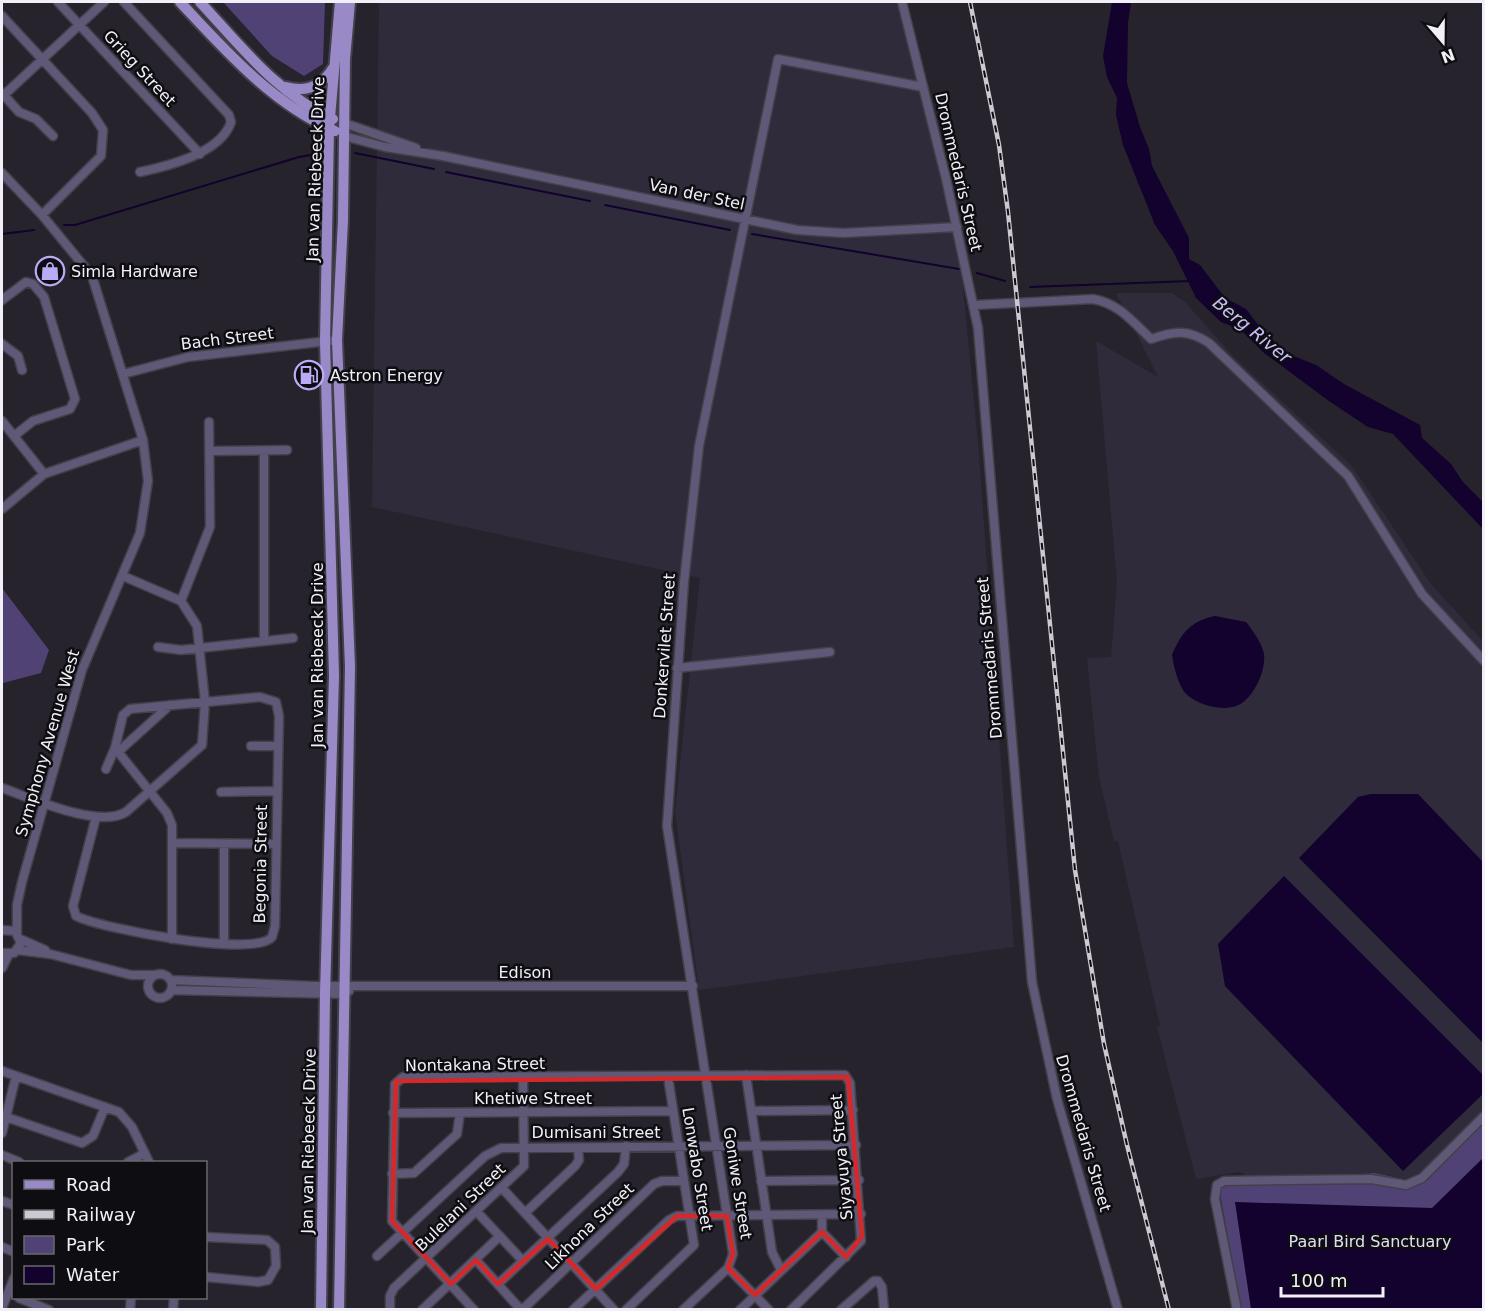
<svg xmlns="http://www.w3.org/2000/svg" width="1485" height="1311" viewBox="0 0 1485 1311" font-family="'DejaVu Sans',sans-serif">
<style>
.built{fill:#2f2b3b}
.green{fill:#504275}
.water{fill:#13012e}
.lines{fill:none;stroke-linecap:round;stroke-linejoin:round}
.stream{stroke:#13012e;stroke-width:2}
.minor-casing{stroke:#434049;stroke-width:11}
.major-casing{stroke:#434049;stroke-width:14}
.minor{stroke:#5f5876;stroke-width:8}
.major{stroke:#998ac7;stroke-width:10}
.rail-casing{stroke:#cbc9d1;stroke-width:4.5}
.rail{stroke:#0e0e12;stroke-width:2;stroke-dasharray:7;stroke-linecap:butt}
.marked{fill:none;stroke:#d62828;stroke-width:4.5;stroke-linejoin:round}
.labels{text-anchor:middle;stroke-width:5;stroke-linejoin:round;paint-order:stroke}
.street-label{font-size:16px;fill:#f2f0f7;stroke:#0e0e12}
.poi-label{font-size:16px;fill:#f2f0f7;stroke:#0e0e12;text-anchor:start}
.park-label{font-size:16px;fill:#e2def2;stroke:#0e0e12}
.water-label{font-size:18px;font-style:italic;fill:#cabdf7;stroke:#0e0e12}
</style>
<rect width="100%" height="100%" fill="#26232d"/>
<path class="built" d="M379,2H901L962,278L979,454L1014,947L699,990L675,811L700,578L372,507Z
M1116,293H1172L1185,302L1233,356L1352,466L1431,584L1483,641V1111L1413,1180L1375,1173L1250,1177L1239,1172L1196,1179L1157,1027L1160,1026L1118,841H1114L1099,777L1087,658L1111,657L1117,582L1096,341L1158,377Z"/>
<path class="green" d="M223,2H325L323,64L304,76L272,56Z
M2,588L49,650L41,673L3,683Z
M1483,1111V1309H1241L1219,1188L1225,1184L1375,1173L1413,1181Z"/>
<path class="water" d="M1112,2H1131L1128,23L1127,83L1140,127L1149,149L1152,166L1189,238V259L1200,265L1225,298L1246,309L1259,326L1286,353L1316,365L1344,384L1420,425L1422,438L1451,464L1463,482L1483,502V529L1393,434L1368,427L1329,401L1263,352L1241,330L1221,322L1196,298L1173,251L1155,225L1123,145L1116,115L1117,98L1107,77L1103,56Z
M1215,616L1246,622C1253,631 1262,643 1264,654C1266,670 1255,694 1242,703C1227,714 1193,705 1183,690C1177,680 1174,667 1172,655C1181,633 1191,621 1215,616Z
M1371,794H1418L1483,862V1043L1299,858L1358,797Z
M1284,876L1483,1075V1094L1403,1171L1225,986L1218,944Z
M1483,1158V1309H1251L1235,1202L1432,1208Z"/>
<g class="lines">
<path class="stream" d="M355,153L434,169
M446,172L590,201
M605,205L730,230
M64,225H75L299,157L322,153
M2,234L34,230
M752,234L959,269
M977,273L1005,281
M1015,283L1016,284
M1030,287L1190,281"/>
<g class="minor-casing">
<path id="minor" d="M58,2L200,154
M124,2L229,115L231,122C221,153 169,166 140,172
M902,2L946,179L978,328L1032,982L1057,1099L1118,1310
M2,16L92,113L103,130L101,156L42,215
M2,93L19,112L36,119L53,136
M4,95L104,2
M344,123L416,148
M344,136L385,147L443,156L797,230L843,233L957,227
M2,173L42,215L92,276L143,440L148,481L140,533L82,670L22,882L17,905V932
M2,300L26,282L33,284L44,297L75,399L70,409L33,421L14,436
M975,305L1093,299C1118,303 1133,322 1151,339C1174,331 1188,329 1209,343L1348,476L1422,594L1484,661
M2,344L18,356L22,370
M123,374L188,357L337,340
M2,421L44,474
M210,451L287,450
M264,452V641
M2,509L44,474L143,440
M181,601L210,527L209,422
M158,647L181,650L293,638
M677,668L830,652
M251,746H278
M115,748L167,813L172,825V939
M118,752L170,705
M2,788C31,798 99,829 126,812L202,745L205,702L197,626L181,601L123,576
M221,792L276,791
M96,817L73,906L76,916C102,929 255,958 272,937L275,926L279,716L276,702L260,697L130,709L123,715L115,748L106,769
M174,843L275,844
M224,844V944
M2,930L15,931L21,943L14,953H2
M20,939L45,950
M17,950L50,954L131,975H154
M2,968L9,954
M148 986a12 12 0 1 1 24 0a12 12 0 1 1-24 0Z
M171,980L313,986H693
M171,990L343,994L349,991
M2,1071L119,1112L132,1127L149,1162
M746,1075L772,1252L781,1270
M751,1111L853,1110
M393,1113L673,1111
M6,1117L82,1143L93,1136L105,1107
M2,1133L16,1076
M2,1155L19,1162
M128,1162L145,1153
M392,1174L414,1173L457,1134L460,1113
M761,1181L859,1180
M502,1188L614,1310
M2,1201L14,1205
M477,1212L523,1261
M525,1213L575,1166L579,1160L578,1148
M822,1215V1232L846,1257
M206,1237L267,1240L275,1247L276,1266L268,1280L258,1282L206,1277
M2,1247L14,1252
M377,1256L485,1156L501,1148L856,1145
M476,1260L521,1310
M728,1268L769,1310
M498,1284L618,1172L624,1164L626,1146
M19,1298L49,1310
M2,1308L14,1278
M130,1310L131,1298
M173,1310L174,1298
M390,1310V1296L394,1288L524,1166L523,1077
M422,1310L500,1236
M474,1310L392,1221L395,1084L403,1077L845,1075L850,1083L861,1241L791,1310
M522,1310L654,1184L662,1181H683
M573,1310L669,1220L677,1216L861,1214
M626,1310L694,1245L668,1077
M683,1310L728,1268L733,1254L667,826L684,582L699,446L778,59L923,87
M740,1310L822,1232
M841,1310L874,1281H878L882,1287L884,1310
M1237,1310L1215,1199L1217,1185L1224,1181L1371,1179L1406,1185L1422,1178L1484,1116"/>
</g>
<g class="major-casing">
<path id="major" d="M180,2C225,50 272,104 335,131
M200,2C240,45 278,95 333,119
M286,87C307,93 322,86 333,68
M321,1310L325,994L334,676L325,341L329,129L340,2
M339,1310L350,666L337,340L343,220L345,59L350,2"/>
</g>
<use href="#minor" class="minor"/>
<use href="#major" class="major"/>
<g class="rail-casing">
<path id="rail" d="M970,2L999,145L1008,212L1075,870L1104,1044L1127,1145L1169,1310"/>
</g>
<use href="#rail" class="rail"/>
</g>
<path class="marked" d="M848,1077L862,1236L846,1257L822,1232L755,1295L728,1268L733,1254L727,1216H677L596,1289L548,1239L498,1284L476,1260L451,1284L392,1221L396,1081Z"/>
<defs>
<g id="shop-ring" transform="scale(1.5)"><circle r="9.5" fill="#0e0e12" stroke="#bcaaf6" stroke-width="1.5"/><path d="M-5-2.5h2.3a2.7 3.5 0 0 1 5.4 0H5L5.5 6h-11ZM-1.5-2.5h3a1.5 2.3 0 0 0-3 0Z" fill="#bcaaf6"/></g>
<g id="fuel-ring" transform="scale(1.5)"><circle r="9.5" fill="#0e0e12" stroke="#bcaaf6" stroke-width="1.5"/><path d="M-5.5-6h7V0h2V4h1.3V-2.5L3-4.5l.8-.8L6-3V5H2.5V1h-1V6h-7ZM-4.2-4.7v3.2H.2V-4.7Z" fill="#bcaaf6"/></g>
</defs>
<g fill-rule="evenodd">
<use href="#shop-ring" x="50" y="271"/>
<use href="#fuel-ring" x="309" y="375"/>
</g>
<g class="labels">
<g class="street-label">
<text transform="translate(140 68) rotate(47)" y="6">Grieg Street</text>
<text transform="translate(315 169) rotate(-88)" y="6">Jan van Riebeeck Drive</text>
<text transform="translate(959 172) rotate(77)" y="6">Drommedaris Street</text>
<text transform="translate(697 194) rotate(12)" y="6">Van der Stel</text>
<text transform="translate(227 338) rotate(-7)" y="6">Bach Street</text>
<text transform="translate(664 646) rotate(-86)" y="6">Donkervilet Street</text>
<text transform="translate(317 655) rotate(-90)" y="6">Jan van Riebeeck Drive</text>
<text transform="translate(989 658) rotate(-95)" y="6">Drommedaris Street</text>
<text transform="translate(47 743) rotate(-74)" y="6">Symphony Avenue West</text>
<text transform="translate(260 864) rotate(-89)" y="6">Begonia Street</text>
<text x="525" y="978">Edison</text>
<text transform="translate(475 1064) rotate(-1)" y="6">Nontakana Street</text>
<text x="533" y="1104">Khetiwe Street</text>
<text x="596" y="1138">Dumisani Street</text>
<text transform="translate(1084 1133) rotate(74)" y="6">Drommedaris Street</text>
<text transform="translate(308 1141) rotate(-89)" y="6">Jan van Riebeeck Drive</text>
<text transform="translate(841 1157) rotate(-95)" y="6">Siyavuya Street</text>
<text transform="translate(698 1169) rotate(81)" y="6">Lonwabo Street</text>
<text transform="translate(738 1183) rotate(81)" y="6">Goniwe Street</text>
<text transform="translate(460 1207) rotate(-44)" y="6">Bulelani Street</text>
<text transform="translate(589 1226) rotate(-44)" y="6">Likhona Street</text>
</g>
<g class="poi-label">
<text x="71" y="277">Simla Hardware</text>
<text x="330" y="381">Astron Energy</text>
</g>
<g class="park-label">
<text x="1370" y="1247">Paarl Bird Sanctuary</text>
</g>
<g class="water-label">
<text transform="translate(1252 330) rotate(39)" y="6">Berg River</text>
</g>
</g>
<rect width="1485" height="1311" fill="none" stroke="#f2f0f7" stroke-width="6"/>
<rect x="12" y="1161" width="195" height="138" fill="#0e0e12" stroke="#69686e" stroke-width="1.5"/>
<rect x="24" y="1180" width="30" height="9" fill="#998ac7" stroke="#69686e" stroke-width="1.5"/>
<text x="66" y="1191" font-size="18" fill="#f2f0f7">Road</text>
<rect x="24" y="1210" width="30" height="9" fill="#cbc9d1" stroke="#69686e" stroke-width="1.5"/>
<text x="66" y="1221" font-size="18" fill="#f2f0f7">Railway</text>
<rect x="24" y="1236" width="30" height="18" fill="#504275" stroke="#69686e" stroke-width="1.5"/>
<text x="66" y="1251" font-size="18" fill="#f2f0f7">Park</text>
<rect x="24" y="1266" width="30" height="18" fill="#13012e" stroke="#69686e" stroke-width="1.5"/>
<text x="66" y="1281" font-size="18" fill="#f2f0f7">Water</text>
<g transform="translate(1443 42) rotate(160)" stroke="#0e0e12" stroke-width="4.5" paint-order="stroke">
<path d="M0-4.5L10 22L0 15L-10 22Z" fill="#f2f0f7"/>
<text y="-9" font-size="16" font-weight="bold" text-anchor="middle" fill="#f2f0f7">N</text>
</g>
<path d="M1281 1287v9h102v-9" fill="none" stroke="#f2f0f7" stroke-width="3"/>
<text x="1290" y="1287" font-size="18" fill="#f2f0f7" stroke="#0e0e12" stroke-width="4.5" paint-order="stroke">100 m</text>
</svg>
